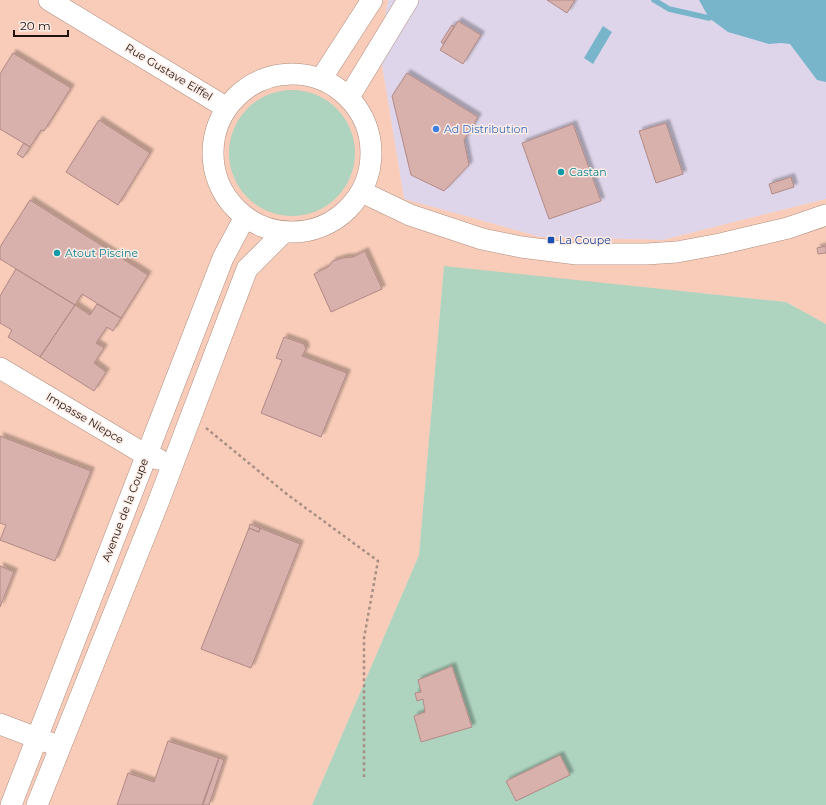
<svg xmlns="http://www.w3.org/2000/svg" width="826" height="805" viewBox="0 0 826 805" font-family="Montserrat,sans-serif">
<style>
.commercial{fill:#ded5ea}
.built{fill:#f9ccb9}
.green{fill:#aed3bf}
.water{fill:#78b5ca}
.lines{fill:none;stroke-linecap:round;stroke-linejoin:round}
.stream{stroke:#78b5ca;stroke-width:5.5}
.building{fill:#d8b0ac;stroke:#b18a86;filter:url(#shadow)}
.minor-casing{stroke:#af8d7e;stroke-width:22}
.path{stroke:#a78f85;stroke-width:2.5;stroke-dasharray:3 3;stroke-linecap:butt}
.minor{stroke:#fff;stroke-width:21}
.shop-dot{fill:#3f7fe0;stroke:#fdede7;stroke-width:1.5}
.culture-dot{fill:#0f9aa8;stroke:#fdede7;stroke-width:1.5}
.transit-dot{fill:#1a4fb4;stroke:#fdede7;stroke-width:1.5}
.labels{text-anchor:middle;stroke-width:3;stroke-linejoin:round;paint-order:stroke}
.street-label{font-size:11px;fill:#1f120d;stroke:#fdede7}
.shop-label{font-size:11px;fill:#366cbe;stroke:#fdede7;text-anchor:start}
.culture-label{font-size:11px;fill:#0d838f;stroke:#fdede7;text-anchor:start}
.transit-label{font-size:11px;fill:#164399;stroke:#fdede7;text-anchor:start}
</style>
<defs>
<filter id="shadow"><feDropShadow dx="3.5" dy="-3.5" stdDeviation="1" flood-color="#0004"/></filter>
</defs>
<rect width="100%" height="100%" fill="#fbdccf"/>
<path class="commercial" d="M388,0H826V199L663,240L540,237L404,199L379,47Z"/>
<path class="built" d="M0,0H388L379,47L404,199L540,237L663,240L826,199V324L786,302L444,267L419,555L312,805H0Z"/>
<path class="green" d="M229 153a63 63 0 1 1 126 0a63 63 0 1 1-126 0Z
M444,266L786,302L826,324V805H312L419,555Z"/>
<path class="water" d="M699,0H826V82L817,80L790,44L781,43L769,44L728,32L709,18Z
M603,26L612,32L593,64L584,58Z"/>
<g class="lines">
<path class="stream" d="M654,0L669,9L709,18"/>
</g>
<path class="building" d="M547,0H575L567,13Z
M458,21L481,35L463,64L440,50Z
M452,25L454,27L443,44L441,42Z
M13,53L71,88L44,131L41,130L30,147L0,129V74Z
M407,73L478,117L464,140L469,165L444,191L411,175L392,96Z
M99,120L150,153L118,205L66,172Z
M666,123L683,174L656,183L639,131Z
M573,124L601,201L549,219L522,143Z
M24,143L30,147L23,158L17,154Z
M791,177L794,187L772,194L769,184Z
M30,200L148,275L121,318L82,294L75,305L0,259V247Z
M826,246V253L818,254L817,248Z
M365,251L382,289L331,312L314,274L328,267L333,261L343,258L353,257Z
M16,269L75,305L40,357L8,337L12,330L0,323V296Z
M97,304L121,318L113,331L107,327L96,343L104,348L94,363L106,372L94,391L40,357L75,305L90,315Z
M284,337L304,344L306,349L302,356L347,373L321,437L261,413L282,360L276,358Z
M0,436L91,471L55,561L0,540L6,525L0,523Z
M250,524L260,528L259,532L249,528Z
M249,528L259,532L260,528L300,544L251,668L201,649Z
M0,566L14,572L0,607Z
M452,666L472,727L421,742L414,716L425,712L423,699L417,701L415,693L421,692L418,680Z
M168,741L219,758L202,805H117L128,773L154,782Z
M560,755L570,775L516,801L506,781Z
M219,758L224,760L209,805H203Z"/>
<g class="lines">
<g class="minor-casing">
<path id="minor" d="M49,0L227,108
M213 153a79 79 0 1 1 158 0a79 79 0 1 1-158 0Z
M321,79L372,0
M349,97L408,0
M362,192L410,215L482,239L521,247L577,254H646L677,252L720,244L788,228L826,215
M0,368L146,455L158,459
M0,724L50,743
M11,805L223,258L245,217
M37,805L158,503L247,269L283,233"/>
</g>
<path class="path" d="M206,428L288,495L378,561L364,638V777"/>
<use href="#minor" class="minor"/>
</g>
<circle class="shop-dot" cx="436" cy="129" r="4"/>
<g class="culture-dot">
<circle cx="561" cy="172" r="4"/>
<circle cx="57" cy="253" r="4"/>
</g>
<rect class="transit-dot" x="547" y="236" width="8" height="8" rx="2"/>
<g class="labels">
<g class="street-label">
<text transform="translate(169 72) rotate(31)" y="4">Rue Gustave Eiffel</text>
<text transform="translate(85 418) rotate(31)" y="4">Impasse Niepce</text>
<text transform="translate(125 510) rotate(-69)" y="4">Avenue de la Coupe</text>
</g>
<g class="shop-label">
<text x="444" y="133">Ad Distribution</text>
</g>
<g class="culture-label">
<text x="569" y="176">Castan</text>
<text x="65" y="257">Atout Piscine</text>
</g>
<g class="transit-label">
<text x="559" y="244">La Coupe</text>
</g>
</g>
<path d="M14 30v6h54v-6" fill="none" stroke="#1f120d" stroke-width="2"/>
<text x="20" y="30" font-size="12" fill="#1f120d" stroke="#fdede7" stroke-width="3" paint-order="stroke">20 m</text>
</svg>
